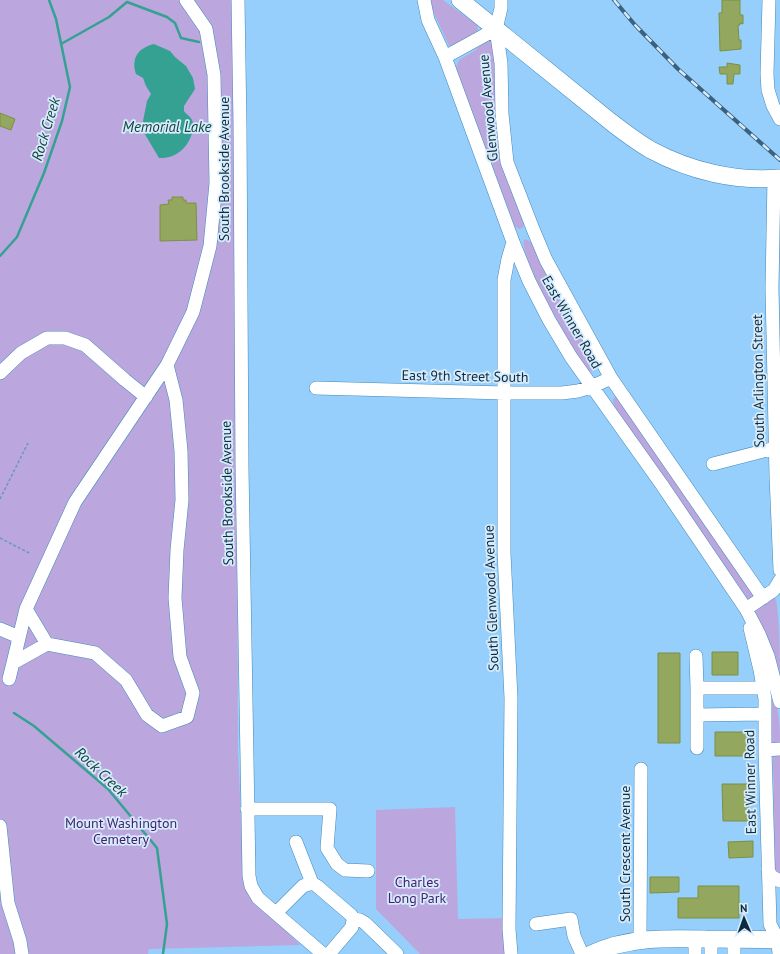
<svg xmlns="http://www.w3.org/2000/svg" width="780" height="954" viewBox="0 0 780 954" font-family="'PT Sans',sans-serif">
<style>
.green{fill:#bba7dd}
.water{fill:#35a192}
.lines{fill:none;stroke-linecap:round;stroke-linejoin:round}
.stream{stroke:#35a192;stroke-width:2.5}
.building{fill:#93a75f;stroke:#7c9043}
.minor-casing{stroke:#4089bc;stroke-width:14}
.major-casing{stroke:#4089bc;stroke-width:18}
.path{stroke:#6898bd;stroke-width:1.5;stroke-dasharray:3 2;stroke-linecap:butt}
.minor{stroke:#fff;stroke-width:13}
.major{stroke:#fff;stroke-width:17}
.rail-casing{stroke:#3a617e;stroke-width:4}
.rail{stroke:#d6ecfc;stroke-width:2.5;stroke-dasharray:8;stroke-linecap:butt}
.labels{text-anchor:middle;stroke-width:3.5;stroke-linejoin:round;paint-order:stroke}
.street-label{font-size:14px;fill:#0d2c41;stroke:#d6ecfc}
.park-label{font-size:14px;fill:#441e6d;stroke:#d6ecfc}
.water-label{font-size:15px;font-style:italic;fill:#15443d;stroke:#d6ecfc}
</style>
<rect width="100%" height="100%" fill="#96cffb"/>
<path class="green" d="M0,0H233L237,437L238,751L243,865L262,907L300,945L149,949L148,954H0Z
M428,0H443L477,25L478,30L476,34L454,47L449,46Z
M489,40L493,42L495,47V68L524,223L523,227L520,229L515,227L457,72L456,67L459,60L474,51L484,42Z
M526,239L532,243L597,365V368L593,371H589L586,369C574,351 518,256 524,240Z
M615,397H617L755,595L748,602L721,560L614,408L613,399Z
M774,598L776,599C780,623 780,660 780,686L753,609Z
M768,675C777,700 780,716 780,743H773L772,741L770,693Z
M780,754V878L775,870L773,757L774,755Z
M455,807L458,919L509,918L513,954H420L376,909V810Z"/>
<path class="water" d="M154,44L170,51L175,57L186,66L193,78L195,89L184,106V111C186,114 191,117 192,120C194,125 193,129 192,133C188,148 175,159 159,158L143,131V121L147,101L151,94L146,86L143,78L136,74C131,58 138,48 154,44Z"/>
<g class="lines">
<path class="stream" d="M61,44L109,17L127,2L167,17L175,23L181,38L199,42
M0,256L17,237L44,173L62,121L70,87L56,19L49,0
M14,713L34,726L108,789L157,848L167,924L163,954"/>
</g>
<path class="building" d="M722,0H740V15H743V24L740,23V25H738L739,40H741V49L720,51L719,13H722Z
M727,63L740,65V74H734L733,84H727V74H720L719,67H727Z
M0,113L15,119L11,130L0,126Z
M172,197H183V200H186V203H196L197,240L160,241V205L169,204L168,200H172Z
M712,652H738V675H712Z
M658,653H680V743H658Z
M715,732H747L748,756H715Z
M722,784H749L748,821H723Z
M753,841V857L729,858L728,842Z
M650,877H679V892L650,893Z
M698,886H739V918H678V898H698Z"/>
<g class="lines">
<g class="minor-casing">
<path id="minor" d="M238,0L240,126L242,468L249,876L251,886L258,898L323,954
M424,0L428,20L445,57L513,242L529,281L549,320L571,357L662,485L746,609L759,634L768,656L780,702
M769,0L767,74L768,90L773,106L780,119
M496,29L501,63L502,114L507,162L533,229L546,260L611,378L763,598
M445,57L496,29L501,8V0
M774,178L772,288L776,476L780,570
M0,373L21,353L47,338H65L85,345L125,380L146,397
M316,388L505,393H562L578,391L591,387L611,378
M713,464L775,448
M746,609L774,590L780,580
M750,628L760,670L765,699V750L770,924L778,940L779,954
M0,629L19,637
M47,644L95,653L126,680L147,715L162,726L187,717L193,693L180,657L175,598L177,550L182,500L181,451L176,400L167,365
M696,656L697,688
M13,663L26,609
M9,679L13,663L47,644L26,609L75,502L167,365L193,312L210,246L216,183L214,75L206,29L186,0
M763,688H697V715L765,714
M697,715V748
M765,750L780,749
M247,809H330L327,848L337,864L345,870L368,871
M0,826L8,903L20,941L22,954
M296,842L312,883
M768,869L771,876L780,881
M276,913L303,886L312,883L317,886L351,915L353,919L352,927L329,954
M353,919L360,920L365,923L397,954
M536,924L571,919L574,936L582,954
M695,938V954
M640,939L641,769
M734,939V954
M511,954L509,929L511,698L504,553V280L508,259L513,242
M711,954V939"/>
</g>
<g class="major-casing">
<path id="major" d="M460,0L611,122C624,132 637,142 651,150C690,171 736,182 780,178
M591,954C628,937 666,938 706,939C731,939 755,939 780,940"/>
</g>
<path class="path" d="M0,499L28,443
M0,538L29,553"/>
<use href="#minor" class="minor"/>
<use href="#major" class="major"/>
<g class="rail-casing">
<path id="rail" d="M614,0L635,25L678,69L780,160"/>
</g>
<use href="#rail" class="rail"/>
</g>
<g class="labels">
<g class="street-label">
<text transform="translate(488 108) rotate(-95)" y="5">Glenwood Avenue</text>
<text transform="translate(224 169) rotate(-90)" y="5">South Brookside Avenue</text>
<text transform="translate(572 322) rotate(60)" y="5">East Winner Road</text>
<text transform="translate(465 376) rotate(1)" y="5">East 9th Street South</text>
<text transform="translate(758 381) rotate(-91)" y="5">South Arlington Street</text>
<text transform="translate(227 493) rotate(-91)" y="5">South Brookside Avenue</text>
<text transform="translate(491 598) rotate(-92)" y="5">South Glenwood Avenue</text>
<text transform="translate(750 782) rotate(-91)" y="5">East Winner Road</text>
<text transform="translate(625 854) rotate(-90)" y="5">South Crescent Avenue</text>
</g>
<g class="park-label">
<text x="121" y="828">Mount Washington<tspan x="121" dy="16">Cemetery</tspan></text>
<text x="417" y="887">Charles<tspan x="417" dy="16">Long Park</tspan></text>
</g>
<g class="water-label">
<text x="167" y="132">Memorial Lake</text>
<text transform="translate(46 129) rotate(-73)" y="5">Rock Creek</text>
<text transform="translate(101 772) rotate(43)" y="5">Rock Creek</text>
</g>
</g>
<g transform="translate(744 918) rotate(358)" stroke="#d6ecfc" stroke-width="3" paint-order="stroke">
<path d="M0-3L7 15L0 10L-7 15Z" fill="#0d2c41"/>
<text y="-6" font-size="11" font-weight="bold" text-anchor="middle" fill="#0d2c41">N</text>
</g>
</svg>
